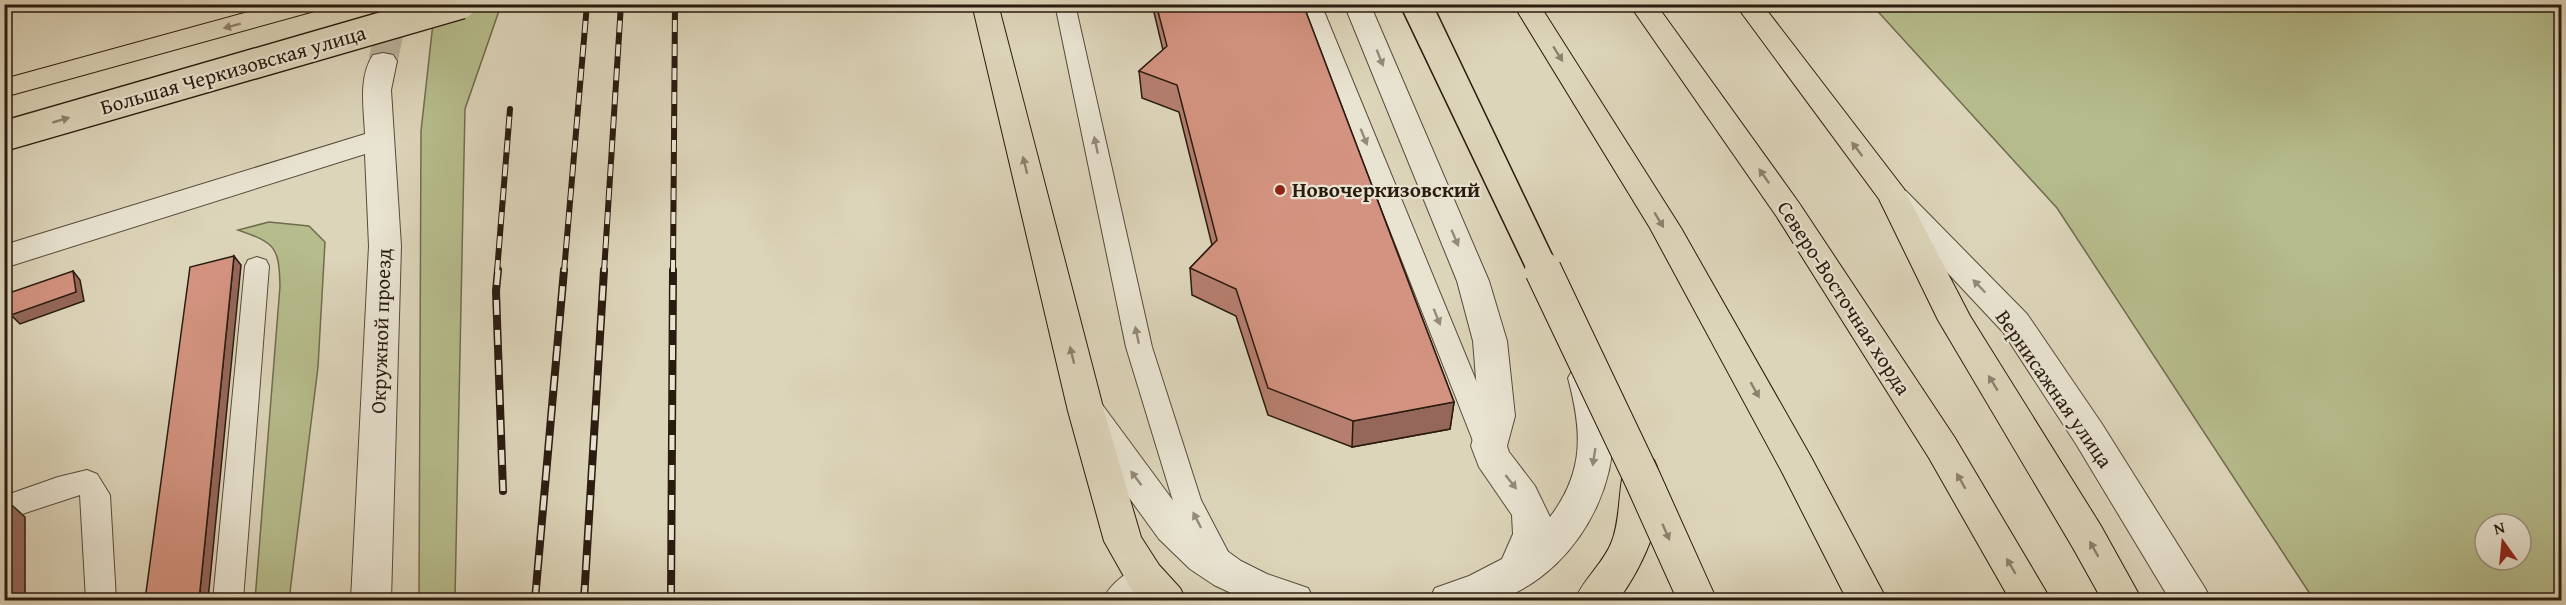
<svg xmlns="http://www.w3.org/2000/svg" width="2566" height="605" viewBox="0 0 2566 605" font-family="'Gentium Book Plus',serif">
<style>
.green{fill:#b6bc8c;stroke:#706c4e;stroke-width:1.5;fill-rule:evenodd}
.lines{fill:none;stroke-linecap:round;stroke-linejoin:round}
.tertiary-tunnel{stroke:#b9b098;stroke-width:29;stroke-dasharray:29 14;stroke-linecap:butt}
.service-casing{stroke:#574a3a;stroke-width:2}
.minor-casing{stroke:#574a3a;stroke-width:2}
.tertiary-casing{stroke:#574a3a;stroke-width:2}
.primary-casing{stroke:#2a1b0f;stroke-width:2}
.service{fill:#e9e4d2;fill-rule:evenodd}
.minor{fill:#e9e4d2;fill-rule:evenodd}
.tertiary{fill:#e9e4d2;fill-rule:evenodd}
.primary{fill:#ddd5ba;fill-rule:evenodd}
.rail-far1-casing{stroke:#2a1b0f;stroke-width:6}
.rail-casing{stroke:#2a1b0f;stroke-width:8}
.rail-far1{stroke:#e9e4d2;stroke-width:4;stroke-dasharray:12;stroke-linecap:butt}
.rail{stroke:#e9e4d2;stroke-width:5;stroke-dasharray:15;stroke-linecap:butt}
.primary-bridge-far1-casing{stroke:#2a1b0f;stroke-width:32;stroke-linecap:butt}
.primary-bridge-casing{stroke:#2a1b0f;stroke-width:38;stroke-linecap:butt}
.primary-bridge-far1{stroke:#ddd5ba;stroke-width:29}
.primary-bridge{stroke:#ddd5ba;stroke-width:36}
.wall{fill:#b57e6e;stroke:#2a1b0f;stroke-width:1.5}
.shaded-wall{fill:#94675a;stroke:#2a1b0f;stroke-width:1.5}
.building{fill:#d39380;stroke:#2a1b0f;stroke-width:1.5}
.oneway{fill:#8c816d}
.oneway2{fill:#938a7a}
.poi-dot{fill:#8f2418;stroke:#e9e4d2;stroke-width:2}
.labels{text-anchor:middle;stroke-width:4.5;stroke-linejoin:round;paint-order:stroke}
.street-label{font-size:21px;fill:#2a1b0f;stroke:#e9e4d2}
.poi-label{font-size:21px;font-weight:bold;fill:#2a1b0f;stroke:#e9e4d2;text-anchor:start}
</style>
<rect width="100%" height="100%" fill="#ddd5ba"/>
<filter id="stains"><feTurbulence type="fractalNoise" baseFrequency=".00333" numOctaves="4"/><feColorMatrix values="0 0 0 0 .2 0 0 0 0 .09 0 0 0 0 .02 0 0 0 .5 -.17"/></filter>
<radialGradient id="worn" r=".72"><stop offset=".6" stop-color="#630" stop-opacity="0"/><stop offset="1" stop-color="#630" stop-opacity=".3"/></radialGradient>
<path class="green" d="M435,5H501L465,109L455,598L447,600H419L421,131Z
M1872,5H2561V600H2314L2057,208ZM2485,524H2521V560H2485Z
M269,222L309,226L325,242L318,367L289,600H255L280,286C279,246 275,243 238,230Z"/>
<g class="lines">
<path class="tertiary-tunnel" d="M383,61L395,4"/>
<g class="service-casing">
<path id="service" d="M1055,4H1075L1152,347L1201,500L1236,567L1232,576L1221,580L1210,576L1173,501L1126,347Z
M1301,4H1321L1503,446L1499,454L1489,457L1479,454L1475,446Z
M257,257L266,260L269,266L243,600H213L245,266L248,260Z
M87,470L97,474L110,495L116,600H86L80,495L4,520V496L58,477Z
M1145,564L1156,568L1160,577L1156,586L1139,600H1103C1109,584 1129,570 1145,564Z"/>
</g>
<g class="minor-casing">
<path id="minor" d="M1344,4H1370L1489,281L1507,341L1515,416L1507,446L1509,452L1535,486L1550,517C1585,471 1582,431 1568,378L1573,369L1585,365L1597,369C1643,452 1585,572 1497,600C1485,603 1442,602 1429,600L1435,588L1469,576L1502,559L1513,534L1512,515L1479,467L1471,446L1479,416L1473,341L1457,281Z
M1088,399L1101,403L1180,510L1198,530L1241,561L1267,574L1308,588L1314,600H1246L1214,585L1190,569L1159,539L1075,423L1070,413L1075,403Z"/>
</g>
<g class="tertiary-casing">
<path id="tertiary" d="M383,53L393,55L397,61L391,90L401,246L391,600H351L369,246L365,154L4,268V245L365,134C364,109 358,77 373,55Z
M1895,188L1906,191L2027,314L2102,424L2205,588L2211,600H2170L2076,444L2003,332L1884,205L1880,198L1884,191Z"/>
</g>
<g class="primary-casing">
<path id="primary" d="M277,4H322L318,10L4,97V79Z
M972,4H998L1104,411L1141,537L1159,565L1180,588L1186,600H1142L1131,589L1104,541L1068,411Z
M1513,4H1539L1681,228L1811,457L1887,600H1847L1783,474L1650,228Z
M1629,4H1656L1799,203L1955,438L2051,600H2010L1929,458L1777,217Z
M1735,4H1762L1904,189L1970,316L2101,526L2142,600H2102L2073,548L1938,320L1879,199Z
M1641,455L1654,460C1675,499 1643,568 1618,600H1575C1583,579 1604,563 1612,541C1622,515 1617,481 1628,460Z"/>
</g>
<use href="#service" class="service"/>
<use href="#minor" class="minor"/>
<use href="#tertiary" class="tertiary"/>
<use href="#primary" class="primary"/>
<g class="rail-far1-casing">
<path id="rail-far1" d="M497,272L510,109
M564,272L587,4
M604,272L621,4
M673,272L675,4"/>
</g>
<g class="rail-casing">
<path id="rail" d="M498,270L496,291L503,491
M535,600L564,270
M584,600L604,270
M671,600L673,270"/>
</g>
<use href="#rail-far1" class="rail-far1"/>
<use href="#rail" class="rail"/>
<g class="primary-bridge-far1-casing">
<path id="primary-bridge-far1" d="M1416,4L1544,272
M4,136L461,4"/>
</g>
<g class="primary-bridge-casing">
<path id="primary-bridge" d="M1543,270L1643,480L1697,600"/>
</g>
<use href="#primary-bridge-far1" class="primary-bridge-far1"/>
<use href="#primary-bridge" class="primary-bridge"/>
</g>
<path class="wall" d="M1152,4H1303L1454,402L1450,429L1352,447L1268,415L1236,316L1192,295L1190,268L1212,245L1179,112L1142,98L1139,71L1163,50Z"/>
<path class="shaded-wall" d="M234,256L241,265L208,600H199Z
M73,271L80,280L84,301L20,324L11,315Z
M1454,402L1450,429L1352,447L1353,421Z
M4,498L25,517V600H4Z"/>
<path class="building" d="M1156,4H1303L1454,402L1353,421L1268,388L1236,289L1190,268L1217,240L1177,85L1139,71L1167,46Z
M234,256L199,600H145L190,267Z
M73,271L76,292L11,315L9,293Z"/>
<defs><path id="oneway-solid" d="M-6-.8H1V-3.2L6.5 0L1 3.2V.8H-6Z" transform="scale(1.5)"/></defs>
<g class="oneway">
<use href="#oneway-solid" transform="translate(232 26) rotate(165)"/>
<use href="#oneway-solid" transform="translate(1558 54) rotate(58)"/>
<use href="#oneway-solid" transform="translate(61 120) rotate(-16)"/>
<use href="#oneway-solid" transform="translate(1857 149) rotate(-127)"/>
<use href="#oneway-solid" transform="translate(1025 165) rotate(-104)"/>
<use href="#oneway-solid" transform="translate(1764 176) rotate(-125)"/>
<use href="#oneway-solid" transform="translate(1659 220) rotate(59)"/>
<use href="#oneway-solid" transform="translate(1072 355) rotate(-104)"/>
<use href="#oneway-solid" transform="translate(1993 383) rotate(-121)"/>
<use href="#oneway-solid" transform="translate(1755 390) rotate(61)"/>
<use href="#oneway-solid" transform="translate(1961 481) rotate(-120)"/>
<use href="#oneway-solid" transform="translate(1666 532) rotate(66)"/>
<use href="#oneway-solid" transform="translate(2094 549) rotate(-119)"/>
<use href="#oneway-solid" transform="translate(2011 566) rotate(-120)"/>
</g>
<g class="oneway2">
<use href="#oneway-solid" transform="translate(1380 58) rotate(68)"/>
<use href="#oneway-solid" transform="translate(1364 137) rotate(68)"/>
<use href="#oneway-solid" transform="translate(1096 145) rotate(-102)"/>
<use href="#oneway-solid" transform="translate(1455 238) rotate(67)"/>
<use href="#oneway-solid" transform="translate(1979 286) rotate(-134)"/>
<use href="#oneway-solid" transform="translate(1437 317) rotate(68)"/>
<use href="#oneway-solid" transform="translate(1137 335) rotate(-102)"/>
<use href="#oneway-solid" transform="translate(1594 457) rotate(99)"/>
<use href="#oneway-solid" transform="translate(1136 478) rotate(-127)"/>
<use href="#oneway-solid" transform="translate(1511 482) rotate(52)"/>
<use href="#oneway-solid" transform="translate(1197 520) rotate(-117)"/>
</g>
<circle class="poi-dot" cx="1280" cy="190" r="6"/>
<g class="labels">
<g class="street-label">
<text transform="translate(233 70) rotate(-16)" y="7">Большая Черкизовская улица</text>
<text transform="translate(1844 298) rotate(57)" y="7">Северо-Восточная хорда</text>
<text transform="translate(381 331) rotate(-88)" y="7">Окружной проезд</text>
<text transform="translate(2054 389) rotate(55)" y="7">Вернисажная улица</text>
</g>
<g class="poi-label">
<text x="1292" y="197">Новочеркизовский</text>
</g>
</g>
<rect width="2566" height="605" fill="none" stroke="#ddd5ba" stroke-width="24"/>
<rect x="6" y="6" width="2554" height="593" fill="none" stroke="#2a1b0f" stroke-width="3"/>
<rect x="12" y="12" width="2542" height="581" fill="none" stroke="#2a1b0f" stroke-width="1.5"/>
<g transform="translate(2503 542) rotate(345)"><circle r="28" fill="#e9e4d2" stroke="#9d9484" stroke-width="1.5"/>
<path d="M0-4.5L10 22L0 15L-10 22Z" fill="#8f2418"/>
<text y="-9" font-size="16" font-weight="bold" text-anchor="middle" fill="#2a1b0f">N</text>
</g>
<rect width="100%" height="100%" filter="url(#stains)"/>
<rect width="100%" height="100%" fill="url(#worn)"/>
</svg>
